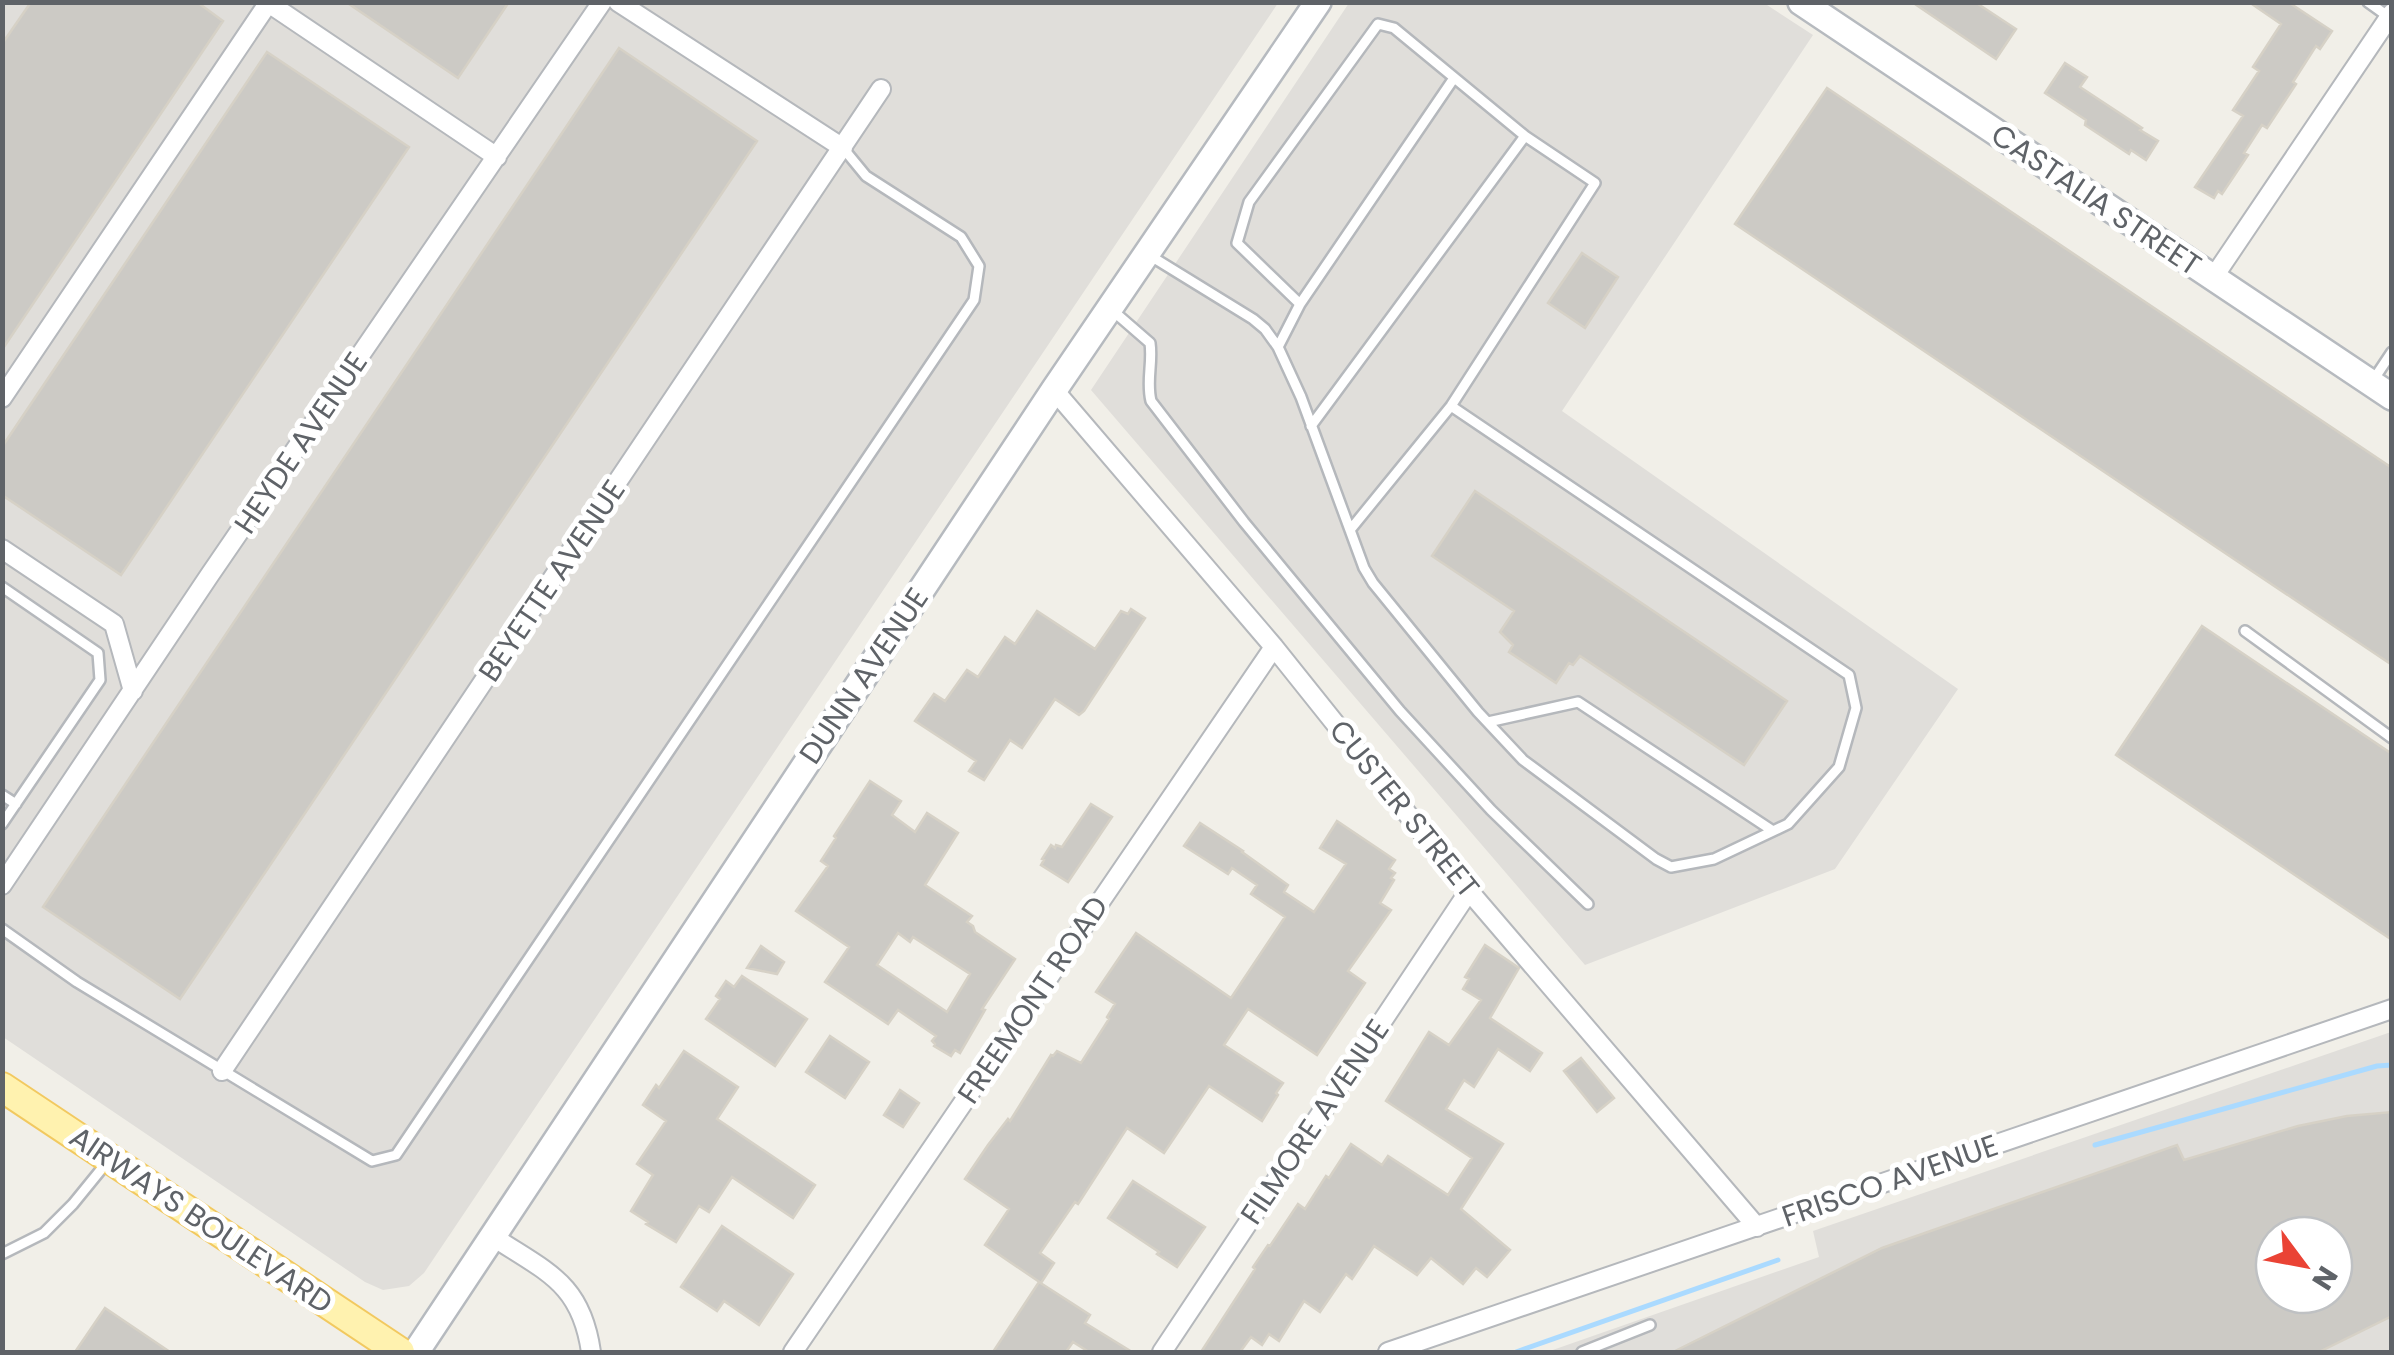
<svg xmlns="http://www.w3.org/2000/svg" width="2394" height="1355" viewBox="0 0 2394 1355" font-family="Poppins,sans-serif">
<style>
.industrial{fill:#e0deda;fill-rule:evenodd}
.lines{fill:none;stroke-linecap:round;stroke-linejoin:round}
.stream{stroke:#aadaff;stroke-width:5}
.building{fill:#cccac5;stroke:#d6d1c6;stroke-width:2.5;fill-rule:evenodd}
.lane-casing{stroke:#b5b8bc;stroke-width:14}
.street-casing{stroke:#b5b8bc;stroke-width:22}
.secondary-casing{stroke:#b6babf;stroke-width:30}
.primary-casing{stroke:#f2c960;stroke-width:32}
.lane{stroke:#fff;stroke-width:9}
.street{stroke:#fff;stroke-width:18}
.secondary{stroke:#fff;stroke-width:25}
.primary{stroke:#fff2af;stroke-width:28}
.labels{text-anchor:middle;stroke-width:10;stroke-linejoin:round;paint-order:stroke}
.street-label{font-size:30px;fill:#5f6368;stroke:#fff}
</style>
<rect width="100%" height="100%" fill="#f1efe8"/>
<path class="industrial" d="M2,3H1278L424,1273L409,1286L383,1290L365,1282L3,1037Z
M1349,3H1764L1813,35L1562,411L1958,689L1835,869L1585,965L1091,390Z
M2391,1032V1352H1547L1819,1257L1813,1231ZM2274,1235H2334V1295H2274Z"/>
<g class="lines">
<path class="stream" d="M2095,1145L2377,1066L2392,1065
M1516,1352L1778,1260"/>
</g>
<path class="building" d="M31,2H197L223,21L2,350V44Z
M346,2H509L458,78Z
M1912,2H1975L2016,29L1996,59Z
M2249,2H2288L2332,31L2320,49L2316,46L2293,82L2296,84L2267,128L2262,125L2244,153L2248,155L2222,194L2218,191L2214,198L2195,187L2243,116L2233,110L2259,71L2253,67L2281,24Z
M619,48L757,141L180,999L43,907Z
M267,52L409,147L121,575L2,495V447Z
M2065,63L2087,77L2080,87L2142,128L2140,130L2158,141L2146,160L2131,150L2129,154L2085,125L2086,120L2045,93Z
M1827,88L2392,468V665L1735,224Z
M1582,253L1618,277L1585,328L1548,303Z
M1475,491L1787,701L1744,765L1580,656L1573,665L1569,663L1556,683L1509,652L1513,645L1500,632L1514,611L1432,556Z
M1131,609L1145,618L1084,711L1079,715L1055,699L1022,748L1010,740L984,780L969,771L976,761L915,721L934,694L945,701L967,670L978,677L1005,637L1015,644L1037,611L1095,649L1121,611L1128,614Z
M2202,626L2392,754V940L2116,755Z
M870,781L901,801L892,815L915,832L927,813L958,833L925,885L972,916L967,922L973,926L975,932L1015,959L982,1009L985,1010L960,1053L955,1050L951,1056L934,1046L935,1044L932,1041L936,1036L898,1010L888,1024L825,982L849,947L796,911L828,866L821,861L836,838L834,836ZM898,933L910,942L913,937L970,974L947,1012L877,965Z
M1091,804L1112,817L1068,882L1041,865L1044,860L1042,859L1051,845L1055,848L1056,845L1062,847Z
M1337,821L1395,860L1389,869L1395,873L1391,878L1394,880L1380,903L1391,910L1348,971L1365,983L1317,1055L1248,1009L1224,1045L1283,1083L1276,1093L1278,1095L1262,1121L1209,1086L1164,1153L1127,1128L1078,1204L1075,1202L1040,1253L1054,1263L1041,1283L985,1245L1009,1209L965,1179L988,1145L1008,1119L1010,1121L1051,1055L1053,1056L1057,1051L1081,1063L1109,1019L1107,1017L1115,1004L1096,992L1136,933L1231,998L1285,917L1251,894L1257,885L1232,868L1228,874L1184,846L1200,823L1243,851L1242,852L1288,885L1284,892L1314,912L1346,864L1320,848Z
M1485,945L1519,968L1490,1018L1542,1053L1530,1071L1498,1049L1474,1087L1464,1080L1446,1109L1503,1144L1461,1209L1510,1250L1487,1277L1476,1268L1463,1284L1431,1258L1417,1275L1374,1246L1352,1279L1346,1274L1320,1312L1304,1301L1279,1341L1269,1334L1262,1345L1251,1337L1240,1352H1201L1255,1269L1253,1267L1268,1245L1270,1246L1298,1204L1305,1209L1326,1176L1329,1178L1351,1144L1382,1165L1388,1156L1448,1195L1472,1158L1386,1101L1429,1032L1449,1045L1481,1000L1463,989L1469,979L1465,977Z
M761,946L784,962L777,974L747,968Z
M742,976L807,1019L775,1066L706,1019L720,999L716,996L726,981L734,987Z
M830,1036L869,1062L845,1098L806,1072Z
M684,1051L738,1087L717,1119L815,1185L793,1218L732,1177L709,1212L699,1206L676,1242L646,1224L648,1222L631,1211L653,1175L637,1164L666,1121L643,1105L656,1085L659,1088Z
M1581,1058L1614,1098L1597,1112L1564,1071Z
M900,1090L919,1103L903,1127L884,1115Z
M2392,1112V1316L2319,1352H1673L1882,1248L2177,1145L2184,1160L2298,1126L2347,1116ZM2274,1235H2334V1295H2274Z
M1133,1181L1205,1227L1177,1267L1157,1254L1159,1252L1108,1218Z
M722,1226L793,1274L759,1325L724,1301L717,1311L681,1287Z
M1039,1282L1090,1315L1085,1323L1132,1352H1089L1073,1342L1066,1352H993Z
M105,1308L170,1352H75Z"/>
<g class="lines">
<g class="lane-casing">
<path id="lane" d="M2368,2L2389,17
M1149,255L1253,319L1265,329L1278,347L1301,397L1364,568L1373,583L1478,712L1523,760L1656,859L1671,867L1714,859L1788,824L1839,767L1856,708L1849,675L1451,406
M1300,304L1454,78
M1112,310L1150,343C1153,363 1146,381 1151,401L1244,522L1400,711L1491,810L1588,904
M1278,347L1300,304L1237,243L1249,202L1378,24L1394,28L1525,136
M2374,379L2392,352
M1311,426L1525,136L1595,183L1451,406L1350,530
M2,587L98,653L100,680L2,824
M2245,631L2392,738
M1488,722L1578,702L1773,831
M2,795L16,804
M2,929L77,982L372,1161L396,1155L974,300L979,266L961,237L866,176L843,148
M2,1254L44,1233L73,1204L108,1161
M1582,1352L1650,1325"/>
</g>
<g class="street-casing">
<path id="street" d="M267,2L497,157
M618,2L843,148
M2213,278L2392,13
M1054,390L1274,647L1469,891L1757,1227
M2,398L269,2
M2,549L114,624L133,691
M2,885L209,576L602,2
M222,1071L881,89
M492,1236C546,1272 581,1282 591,1352
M793,1352L1274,647
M1162,1352L1469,891
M1388,1352L2392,1009"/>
</g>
<g class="secondary-casing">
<path id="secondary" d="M1801,2L2392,397
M416,1352L1054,390L1318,2"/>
</g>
<g class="primary-casing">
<path id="primary" d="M2,1087L400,1352"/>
</g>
<use href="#lane" class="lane"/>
<use href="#street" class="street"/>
<use href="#secondary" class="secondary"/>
<use href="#primary" class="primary"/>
</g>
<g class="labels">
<g class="street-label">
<text transform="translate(2096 200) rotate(34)" y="10">CASTALIA STREET</text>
<text transform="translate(301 443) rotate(-56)" y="10">HEYDE AVENUE</text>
<text transform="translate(552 581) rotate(-56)" y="10">BEYETTE AVENUE</text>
<text transform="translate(864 676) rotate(-56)" y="10">DUNN AVENUE</text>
<text transform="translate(1404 809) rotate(51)" y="10">CUSTER STREET</text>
<text transform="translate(1033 1000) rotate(-56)" y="10">FREEMONT ROAD</text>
<text transform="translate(1315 1122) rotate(-56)" y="10">FILMORE AVENUE</text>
<text transform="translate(1890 1181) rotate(-19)" y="10">FRISCO AVENUE</text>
<text transform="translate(201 1220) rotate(34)" y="10">AIRWAYS BOULEVARD</text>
</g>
</g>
<rect width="2394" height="1355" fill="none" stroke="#5f6368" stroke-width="10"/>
<g transform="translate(2304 1265) rotate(122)"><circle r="48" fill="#ffffff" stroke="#bfc1c3" stroke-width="2.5"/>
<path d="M0-8L18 38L0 25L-18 38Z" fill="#ea4335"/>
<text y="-15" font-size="28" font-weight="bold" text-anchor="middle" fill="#5f6368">N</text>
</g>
</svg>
